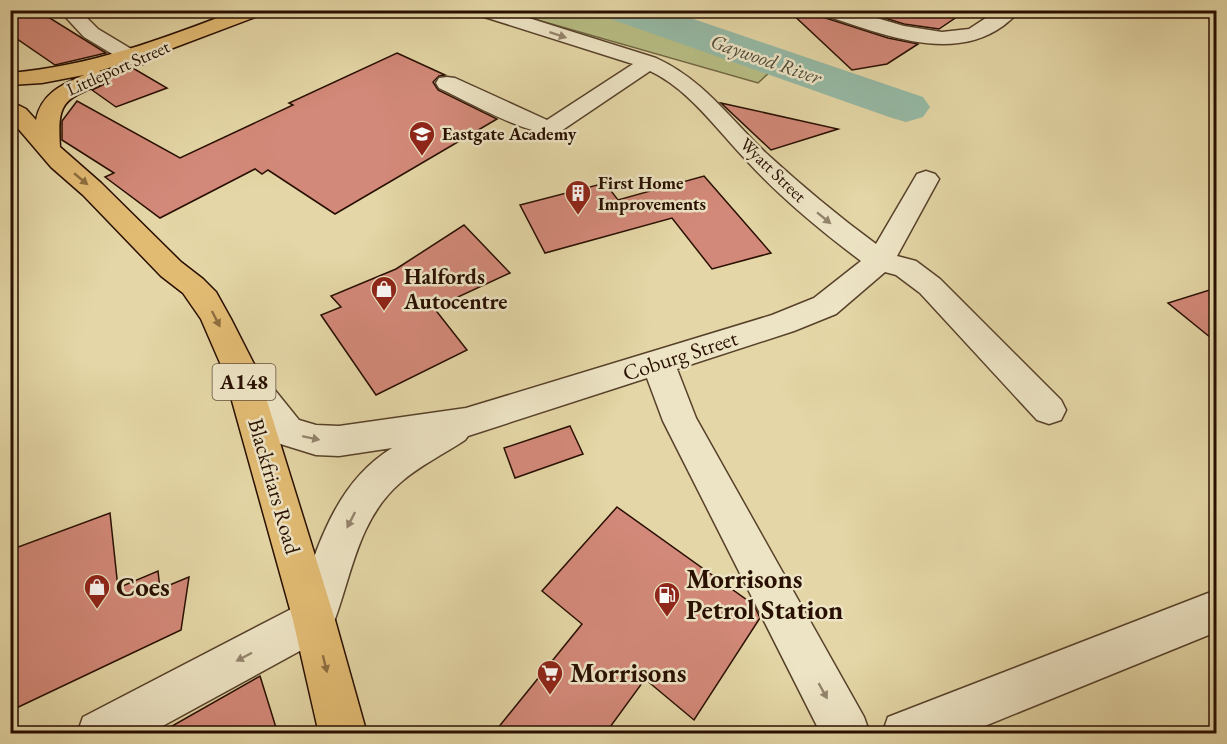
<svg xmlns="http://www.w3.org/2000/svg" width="1227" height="744" viewBox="0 0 1227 744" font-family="'EB Garamond',serif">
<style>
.green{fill:#b7bd84;stroke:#706642;stroke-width:1.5}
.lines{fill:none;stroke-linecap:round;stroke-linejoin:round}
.river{fill:#95b9a5;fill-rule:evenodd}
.building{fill:#d38979;stroke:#280f01;stroke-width:1.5}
.minor-casing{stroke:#57412a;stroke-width:3}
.major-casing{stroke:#280f01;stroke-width:3}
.minor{fill:#ede4c5;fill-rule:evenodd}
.major{fill:#e2bb73;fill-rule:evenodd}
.oneway{fill:#94846d}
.oneway2{fill:#8e6e40}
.labels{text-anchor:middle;stroke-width:5;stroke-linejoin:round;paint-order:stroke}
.far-street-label{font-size:18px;fill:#280f01;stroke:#ede4c5}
.far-poi-label{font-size:18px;font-weight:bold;fill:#280f01;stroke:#ede4c5;text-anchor:start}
.far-water-label{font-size:20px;font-style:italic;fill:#4e4a3a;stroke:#ede4c5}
.shield{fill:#ede4c5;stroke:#634f3c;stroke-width:1.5}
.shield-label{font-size:21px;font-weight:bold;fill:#280f01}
.poi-label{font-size:22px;font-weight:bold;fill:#280f01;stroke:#ede4c5;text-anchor:start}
.street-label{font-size:22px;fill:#280f01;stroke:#ede4c5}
.near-poi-label{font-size:27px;font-weight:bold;fill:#280f01;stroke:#ede4c5;text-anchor:start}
</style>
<rect width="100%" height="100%" fill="#e4d6a6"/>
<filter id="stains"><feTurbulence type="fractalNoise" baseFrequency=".00333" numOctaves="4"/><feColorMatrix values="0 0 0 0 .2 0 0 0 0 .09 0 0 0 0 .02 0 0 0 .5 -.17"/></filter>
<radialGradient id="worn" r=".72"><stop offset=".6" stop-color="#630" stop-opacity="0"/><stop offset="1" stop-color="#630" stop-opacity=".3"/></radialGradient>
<path class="green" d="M506,11H636L783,60L758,83Z"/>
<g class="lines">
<path class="river" d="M605,10H667L923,97L930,107L923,117L906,122L889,117L611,19Z"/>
</g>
<path class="building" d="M10,10H37L106,53L55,65L10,34Z
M788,10H816L819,16L888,38L918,44L887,64L852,70Z
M859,10H967L939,29L904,24Z
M397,53L445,75L439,76L433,82L438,90L497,119L335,214L268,170L262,174L255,169L160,218L105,177L114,173L62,140V121L77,101L180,158L293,105L289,103Z
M126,65L131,67L167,88L116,107L92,90L107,83L110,78L107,71Z
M721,103L838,129L771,150Z
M704,176L771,253L712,269L672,218L545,253L520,205L605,183L618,200Z
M464,225L510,273L434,308L467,350L376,395L321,315L341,307L331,296L396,269Z
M1216,288V342L1168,303Z
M570,426L583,454L515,478L504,448Z
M617,507L754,605L760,618L694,720L645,679L605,734H493L582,624L542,591Z
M110,513L118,588L158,571L160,589L189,577L181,630L10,711V550Z
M260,676L278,734H158Z"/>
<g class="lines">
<g class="minor-casing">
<path id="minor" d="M59,10H79L98,29L143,56L146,60L143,64L136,66L129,64L84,37Z
M473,10H503L656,58C704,80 729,118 766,153C801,185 838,216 876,244L917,174L926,171L935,174L939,179L897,256L916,261L940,279L1061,400L1066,410L1061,420L1049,424L1037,420L920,293L896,275L885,272L836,314L794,331L677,369L696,418L864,717L870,734H821L663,421L647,378L468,436L465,440C444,454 419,466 400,483C355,522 351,583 329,635L148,734H77L83,717L297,606C318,546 335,483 392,448L339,456L316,455L274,442L229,381L224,372L229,363L241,359L253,363L299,420L316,425L339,426L466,408L772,315L814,298L861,261C821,231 781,198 747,161C717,130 690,90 650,71L558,133C533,139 465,100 439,88L436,83L439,78L447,77L455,78L547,120L633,64L475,14Z
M818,10H849L904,26L942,32L969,29L998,10H1020C1015,17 1009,21 1003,26C949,65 876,31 820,14Z
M1216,590V632L965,734H882L888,717Z"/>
</g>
<g class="major-casing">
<path id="major" d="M238,10H265L263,14L173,48L99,71L105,72L108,77L105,82C64,100 57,100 60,147L101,183L181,262L203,279L216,292L231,319L258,372L335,620L367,734H319L293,620L224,372L201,319L183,293L161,276L83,195L51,167L10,119V101L26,109L36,120C41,94 61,85 84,75L42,83L10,85V73C91,66 163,39 238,10Z"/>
</g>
<use href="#minor" class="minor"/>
<use href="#major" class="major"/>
</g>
<defs><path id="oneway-solid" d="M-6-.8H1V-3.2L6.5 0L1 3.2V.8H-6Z" transform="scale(1.5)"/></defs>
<g class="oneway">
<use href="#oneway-solid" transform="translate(558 35) rotate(18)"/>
<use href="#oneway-solid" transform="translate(824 218) rotate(39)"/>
<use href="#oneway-solid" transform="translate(311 438) rotate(12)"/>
<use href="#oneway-solid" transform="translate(351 520) rotate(117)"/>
<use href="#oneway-solid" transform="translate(244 657) rotate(152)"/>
<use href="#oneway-solid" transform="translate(823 691) rotate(61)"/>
</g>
<g class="oneway2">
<use href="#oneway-solid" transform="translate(81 179) rotate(40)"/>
<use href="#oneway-solid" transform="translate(216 319) rotate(63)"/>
<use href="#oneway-solid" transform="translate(325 664) rotate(76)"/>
</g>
<defs>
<g id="school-pin" transform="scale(1.35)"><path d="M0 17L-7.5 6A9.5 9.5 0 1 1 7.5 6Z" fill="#8f2418" stroke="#ede4c5"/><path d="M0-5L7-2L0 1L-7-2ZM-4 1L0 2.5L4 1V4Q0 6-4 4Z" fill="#fff"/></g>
<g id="building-pin" transform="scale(1.35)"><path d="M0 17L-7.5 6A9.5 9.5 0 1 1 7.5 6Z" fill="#8f2418" stroke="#ede4c5"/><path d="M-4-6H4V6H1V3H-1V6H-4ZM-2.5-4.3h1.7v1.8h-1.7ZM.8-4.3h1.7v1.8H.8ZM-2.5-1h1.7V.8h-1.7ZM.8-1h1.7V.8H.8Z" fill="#fff"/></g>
<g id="shop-pin" transform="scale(1.35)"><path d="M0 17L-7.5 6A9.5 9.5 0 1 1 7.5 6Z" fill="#8f2418" stroke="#ede4c5"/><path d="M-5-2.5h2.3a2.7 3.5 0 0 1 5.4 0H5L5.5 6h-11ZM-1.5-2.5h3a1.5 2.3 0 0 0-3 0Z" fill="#fff"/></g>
<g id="fuel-pin" transform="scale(1.35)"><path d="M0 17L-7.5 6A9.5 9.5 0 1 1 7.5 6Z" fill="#8f2418" stroke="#ede4c5"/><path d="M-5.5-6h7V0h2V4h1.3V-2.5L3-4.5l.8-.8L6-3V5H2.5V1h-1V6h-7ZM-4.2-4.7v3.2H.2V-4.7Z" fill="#fff"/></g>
<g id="supermarket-pin" transform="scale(1.35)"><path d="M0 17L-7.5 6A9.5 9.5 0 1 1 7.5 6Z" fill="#8f2418" stroke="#ede4c5"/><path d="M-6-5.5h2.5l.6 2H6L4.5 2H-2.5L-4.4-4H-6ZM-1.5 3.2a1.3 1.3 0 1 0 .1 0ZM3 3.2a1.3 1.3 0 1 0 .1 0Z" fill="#fff"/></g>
</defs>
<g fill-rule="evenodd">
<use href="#school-pin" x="422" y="134"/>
<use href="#building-pin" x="578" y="193"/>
<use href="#shop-pin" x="384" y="289"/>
<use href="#shop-pin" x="97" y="587"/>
<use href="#fuel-pin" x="667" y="595"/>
<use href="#supermarket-pin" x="550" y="673"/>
</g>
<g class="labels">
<g class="far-street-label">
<text transform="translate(118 68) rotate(-24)" y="6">Littleport Street</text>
<text transform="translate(773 170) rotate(44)" y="6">Wyatt Street</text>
</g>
<g class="far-poi-label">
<text x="442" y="140">Eastgate Academy</text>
<text x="598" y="189">First Home<tspan x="598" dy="21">Improvements</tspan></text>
</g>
<g class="far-water-label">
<text transform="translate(766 59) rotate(19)" y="7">Gaywood River</text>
</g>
<rect class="shield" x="212.5" y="364" width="63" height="36" rx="4.5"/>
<g class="shield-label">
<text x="244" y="389">A148</text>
</g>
<g class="poi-label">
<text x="404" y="284">Halfords<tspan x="404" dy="25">Autocentre</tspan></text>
</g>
<g class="street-label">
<text transform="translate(680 355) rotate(-18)" y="8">Coburg Street</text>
<text transform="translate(275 486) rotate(74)" y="8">Blackfriars Road</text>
</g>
<g class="near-poi-label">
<text x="686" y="588">Morrisons<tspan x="686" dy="31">Petrol Station</tspan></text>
<text x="116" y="596">Coes</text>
<text x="570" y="682">Morrisons</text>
</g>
</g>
<rect width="1227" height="744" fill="none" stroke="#e4d6a6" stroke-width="36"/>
<rect x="12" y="12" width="1203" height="720" fill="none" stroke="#280f01" stroke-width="3"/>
<rect x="18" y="18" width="1191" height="708" fill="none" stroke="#280f01" stroke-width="1.5"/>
<rect width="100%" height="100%" filter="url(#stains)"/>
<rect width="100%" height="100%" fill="url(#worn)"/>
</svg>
